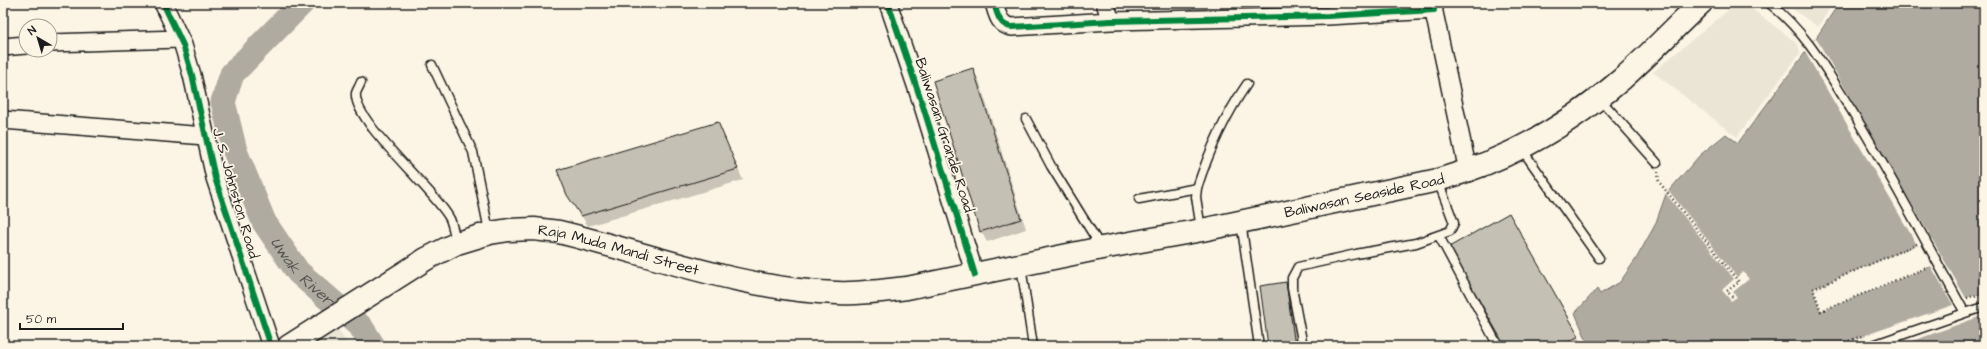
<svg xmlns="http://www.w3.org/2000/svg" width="1987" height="349" viewBox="0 0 1987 349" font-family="'Architects Daughter',sans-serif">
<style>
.built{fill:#ebe5d6}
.water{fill:#b0aba1;stroke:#75726c}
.pier{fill:#fcf5e5}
.shadow{fill:#0003}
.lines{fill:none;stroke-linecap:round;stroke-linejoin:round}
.river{stroke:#b0aba1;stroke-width:25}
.building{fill:#c4c0b3;stroke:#1c1c1c}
.service-casing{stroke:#1c1c1c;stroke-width:11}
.minor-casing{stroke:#1c1c1c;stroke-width:20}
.secondary-casing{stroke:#1c1c1c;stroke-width:25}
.path{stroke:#1c1c1c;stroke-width:2.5;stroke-dasharray:1 3;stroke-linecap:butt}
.service{stroke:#fcf5e5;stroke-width:8}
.minor{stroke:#fcf5e5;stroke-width:17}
.secondary{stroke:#fcf5e5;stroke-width:22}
.cycleway-casing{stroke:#fcf5e5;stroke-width:8}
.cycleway{stroke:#00873e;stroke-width:6}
.labels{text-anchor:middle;stroke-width:3.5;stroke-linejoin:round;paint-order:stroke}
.street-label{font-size:15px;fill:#1c1c1c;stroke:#fcf5e5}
.water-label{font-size:16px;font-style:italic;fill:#575551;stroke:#fcf5e5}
</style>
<rect width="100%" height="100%" fill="#fcf5e5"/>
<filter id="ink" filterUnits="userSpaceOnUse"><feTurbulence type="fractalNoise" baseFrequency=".025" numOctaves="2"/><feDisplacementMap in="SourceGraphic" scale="8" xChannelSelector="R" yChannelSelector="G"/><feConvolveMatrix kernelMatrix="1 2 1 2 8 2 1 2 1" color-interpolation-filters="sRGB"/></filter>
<g filter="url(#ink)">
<path class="built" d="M1737,3H1744L1798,44L1800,53L1737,137L1653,72Z
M1784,3H1833L1818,27Z
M338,329L349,346H312Z"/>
<path class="water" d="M1839,3H1984V346H1589L1575,313L1597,289L1600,294L1620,282L1636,259L1655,225L1666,194L1700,155L1726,134L1738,143L1816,38Z"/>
<path class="pier" d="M1816,38L1966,298L1984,293V315L1899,346H1834L1953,305L1931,266L1821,311L1813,289L1917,245L1805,52Z
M1669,191L1737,277L1743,272L1749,279L1733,292L1737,297L1731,301L1722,290L1734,279L1666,194Z"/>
<path class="shadow" d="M973,70L979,80L1026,229L987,242L981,231Z
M718,124L743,180L588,226L568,195Z
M1508,215L1583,346H1506Z
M1286,283L1292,294L1300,346H1269Z"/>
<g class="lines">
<path class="river" id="s1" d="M302,3L232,74L223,102L235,151L264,222L298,272L361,327L373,346"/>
</g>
<path class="building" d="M973,68L1021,219L980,232L933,81Z
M718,122L738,169L581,216L567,195L557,170Z
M1509,213L1579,336L1561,346H1505L1449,247Z
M1286,282L1295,346H1268L1260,286Z"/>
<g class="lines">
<g class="service-casing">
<path id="service" d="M1769,3C1808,34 1826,70 1852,111C1892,177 1928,246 1965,313L1870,346
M432,65L473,152L489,231
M361,82C360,85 357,90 356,93C352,121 435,190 450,219C453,226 454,235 457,242
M1599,98L1657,163
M1026,119L1051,166L1101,247
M1521,148L1599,258
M1139,199L1197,188
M1241,222L1259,346
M1201,229L1196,197L1197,188C1209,151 1225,116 1247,84
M1439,236L1498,346
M1021,266L1033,346
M1965,313L1984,307
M1303,346L1292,288V278L1298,267L1356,254L1416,243L1450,231L1454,223L1438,181"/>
</g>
<g class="minor-casing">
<path id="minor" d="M163,3L183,45L192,75L215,178L271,346
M888,3L923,106L975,275
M994,3C997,13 999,26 1012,27L1111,21L1328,16L1434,10
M1105,3L1111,21
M1432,3L1468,171
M50,43L180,39
M3,47L26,45
M3,120L205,136"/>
</g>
<g class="secondary-casing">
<g id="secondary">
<path id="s2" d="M289,346L426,259L457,243L490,233L509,230L534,229L559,232C650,254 743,290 837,293C860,294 883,291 907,288L1102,248L1202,230L1438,180C1506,161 1569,125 1622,79C1649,55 1674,28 1701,3"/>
</g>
</g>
<path class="path" d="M1658,172L1659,182L1739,282L1727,291L1734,299
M1917,244L1813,289L1821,311L1928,267
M1967,298L1984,293
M1834,346L1865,335"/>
<use href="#service" class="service"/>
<use href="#minor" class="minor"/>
<use href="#secondary" class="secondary"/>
<g class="cycleway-casing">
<path id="cycleway" d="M163,3L183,45L192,75L215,178L271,346
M888,3L923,106L975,275
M994,3C997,13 999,26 1012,27L1111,21L1328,16L1434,10"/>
</g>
<use href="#cycleway" class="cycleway"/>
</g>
</g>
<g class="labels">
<g class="street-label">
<text transform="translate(945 135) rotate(72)" y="5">Baliwasan Grande Road</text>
<text transform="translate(236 193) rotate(74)" y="5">J. S. Johnston Road</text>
<text dy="5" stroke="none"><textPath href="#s2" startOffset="1123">Baliwasan Seaside Road</textPath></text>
<text dy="5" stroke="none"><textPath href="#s2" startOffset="363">Raja Muda Mandi Street</textPath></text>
</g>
<g class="water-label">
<text dy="6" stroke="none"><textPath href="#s1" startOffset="319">Uwak River</textPath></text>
</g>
</g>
<rect width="1987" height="349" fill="none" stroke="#fcf5e5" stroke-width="16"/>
<rect x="8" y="8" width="1971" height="333" fill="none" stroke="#1c1c1c" stroke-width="1.5" filter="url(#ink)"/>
<g transform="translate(38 38) rotate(322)"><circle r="19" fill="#fcf5e5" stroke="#a29e95"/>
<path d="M0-3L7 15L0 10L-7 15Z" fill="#1c1c1c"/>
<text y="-6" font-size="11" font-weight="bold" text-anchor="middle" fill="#1c1c1c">N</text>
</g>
<path d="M20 323v6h103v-6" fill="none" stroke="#1c1c1c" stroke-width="2"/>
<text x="26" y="323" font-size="12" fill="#1c1c1c" stroke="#fcf5e5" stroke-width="3" paint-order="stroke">50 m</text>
</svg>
